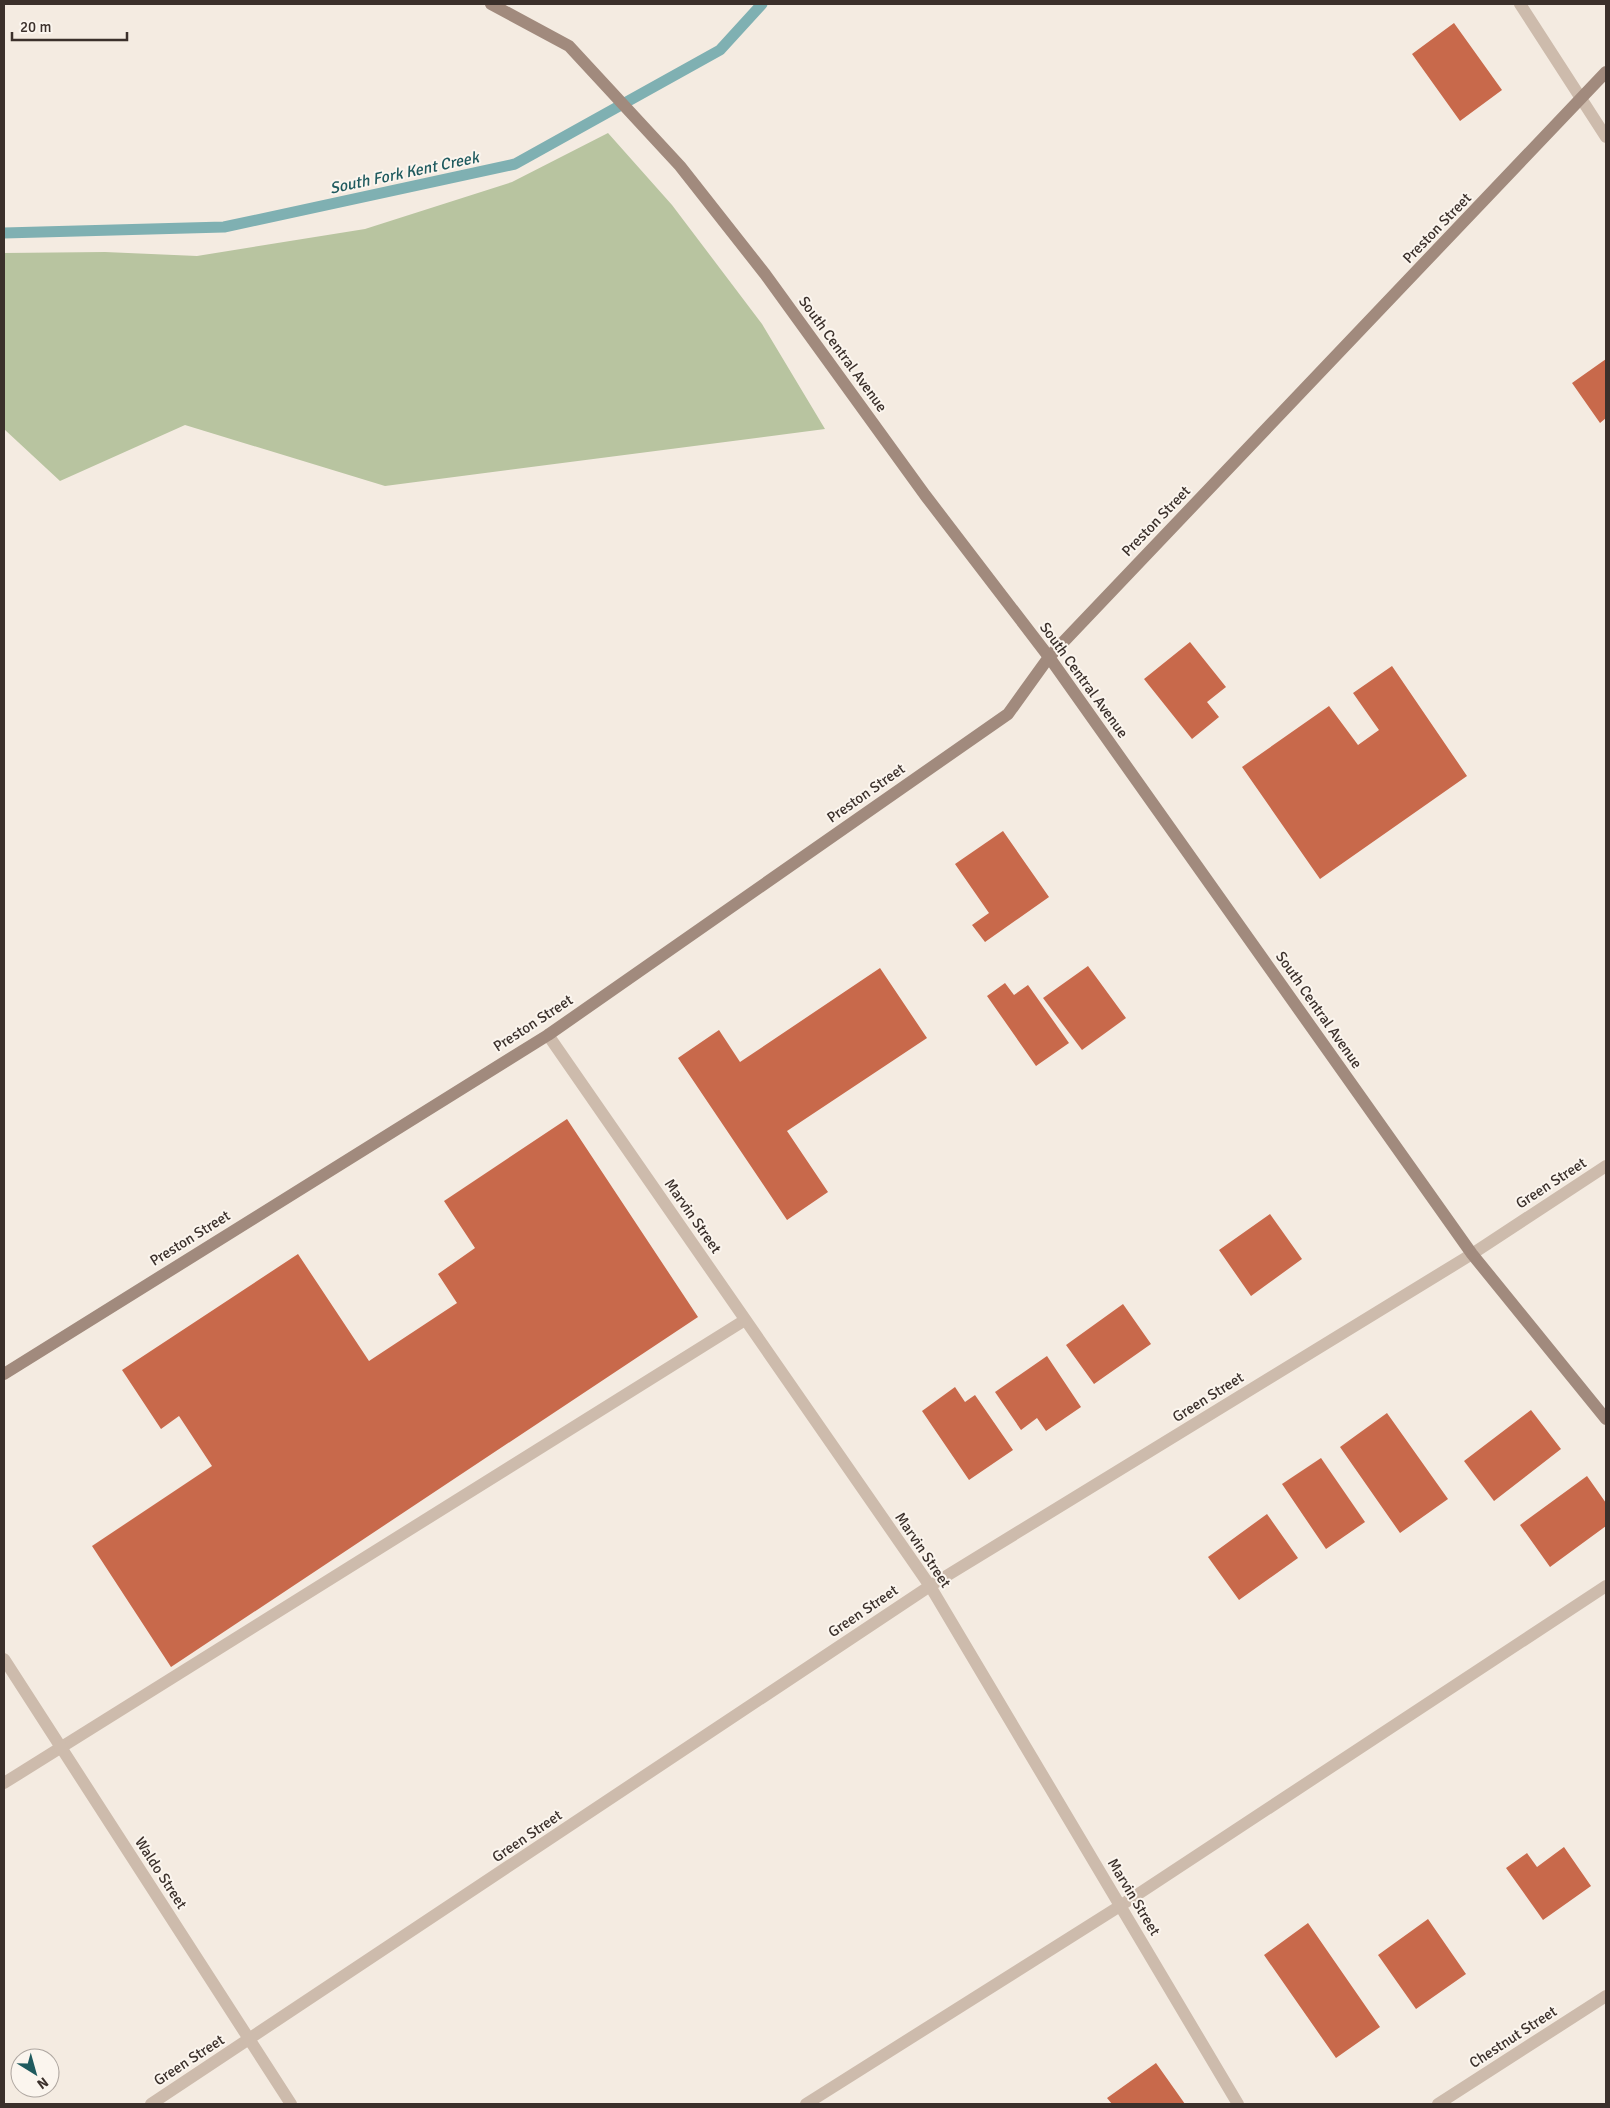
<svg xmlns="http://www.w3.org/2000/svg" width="1610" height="2108" viewBox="0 0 1610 2108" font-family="Signika,sans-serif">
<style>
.green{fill:#b8c4a0}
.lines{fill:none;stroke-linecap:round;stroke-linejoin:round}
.stream{stroke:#7fb0b2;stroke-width:11}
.building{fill:#c8694b}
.lane{stroke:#cdbbac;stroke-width:12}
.street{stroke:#cdbbac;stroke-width:12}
.secondary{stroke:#a18a7d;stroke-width:12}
.labels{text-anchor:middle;stroke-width:4;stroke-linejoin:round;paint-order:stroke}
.street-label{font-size:15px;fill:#3b302b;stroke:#fbf5ee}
.water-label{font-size:16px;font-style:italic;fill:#1f5a5e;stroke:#fbf5ee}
</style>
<rect width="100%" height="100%" fill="#f4ebe1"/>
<path class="green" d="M608,133L672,205L762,324L825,429L385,486L185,425L60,481L4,429V253L105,252L197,256L365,229L512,182Z"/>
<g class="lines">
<path class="stream" d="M4,233L224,227L515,164L720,50L762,4"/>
</g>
<path class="building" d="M1454,23L1502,90L1460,121L1412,54Z
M1606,359V418L1600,423L1572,383Z
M1190,642L1226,687L1207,702L1219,717L1192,739L1144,679Z
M1392,666L1467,776L1320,879L1242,767L1329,706L1358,745L1379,730L1353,693Z
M1003,831L1049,897L985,942L972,925L989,913L955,864Z
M1088,966L1126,1018L1082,1050L1043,998Z
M880,968L927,1038L787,1131L828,1192L787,1220L678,1058L719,1030L740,1062Z
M1005,983L1014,995L1028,985L1069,1043L1036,1066L987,996Z
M567,1119L698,1317L171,1667L92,1546L212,1466L179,1416L161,1429L122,1370L298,1254L369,1361L457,1303L438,1274L475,1248L444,1201Z
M1270,1214L1302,1259L1251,1296L1219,1250Z
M1123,1304L1151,1344L1094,1384L1066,1345Z
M1047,1356L1081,1407L1046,1431L1037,1418L1021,1430L995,1392Z
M955,1387L965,1402L975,1395L1013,1450L969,1480L922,1411Z
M1531,1410L1561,1449L1494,1501L1464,1461Z
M1387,1413L1448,1499L1400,1533L1340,1447Z
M1321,1458L1365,1522L1326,1549L1282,1484Z
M1587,1476L1606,1503V1526L1550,1567L1520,1525Z
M1267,1514L1298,1558L1239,1600L1208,1557Z
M1564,1847L1591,1886L1543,1920L1506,1868L1527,1853L1537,1867Z
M1428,1919L1466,1974L1416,2009L1378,1955Z
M1308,1923L1380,2027L1336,2058L1264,1955Z
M1156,2063L1185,2104H1112L1107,2098Z"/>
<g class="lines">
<path class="lane" d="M4,1783L745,1320
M806,2104L1120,1906L1606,1586"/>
<path class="street" d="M1520,4L1606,137
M548,1035L930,1586L1238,2104
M4,1659L291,2104
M151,2104L930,1586L1472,1254L1606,1166
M1438,2104L1606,1996"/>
<path class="secondary" d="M491,4L569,46L680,166L765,274L925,495L1049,657L1472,1254L1606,1419
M4,1374L548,1035L1008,714L1049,657L1606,72"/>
</g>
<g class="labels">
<g class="street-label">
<text transform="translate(1437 228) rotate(-46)" y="5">Preston Street</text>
<text transform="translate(843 354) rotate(54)" y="5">South Central Avenue</text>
<text transform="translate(1156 521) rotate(-46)" y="5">Preston Street</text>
<text transform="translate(1084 680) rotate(54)" y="5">South Central Avenue</text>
<text transform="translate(866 793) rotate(-35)" y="5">Preston Street</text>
<text transform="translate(1319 1010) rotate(55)" y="5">South Central Avenue</text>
<text transform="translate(533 1023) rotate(-33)" y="5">Preston Street</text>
<text transform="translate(1551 1183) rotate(-33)" y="5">Green Street</text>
<text transform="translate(693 1216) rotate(55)" y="5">Marvin Street</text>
<text transform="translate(190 1238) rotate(-32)" y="5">Preston Street</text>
<text transform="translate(1208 1397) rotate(-32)" y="5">Green Street</text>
<text transform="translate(923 1550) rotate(56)" y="5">Marvin Street</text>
<text transform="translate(863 1611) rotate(-34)" y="5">Green Street</text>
<text transform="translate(527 1836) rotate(-34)" y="5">Green Street</text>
<text transform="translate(161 1873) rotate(57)" y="5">Waldo Street</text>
<text transform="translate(1134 1897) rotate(59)" y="5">Marvin Street</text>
<text transform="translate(1513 2037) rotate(-33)" y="5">Chestnut Street</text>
<text transform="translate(189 2060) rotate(-33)" y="5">Green Street</text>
</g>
<g class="water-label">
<text transform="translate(404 172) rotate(-12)" y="6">South Fork Kent Creek</text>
</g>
</g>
<rect width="1610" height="2108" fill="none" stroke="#3b302b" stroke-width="10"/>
<g transform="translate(35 2073) rotate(143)"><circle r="24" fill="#fbf5ee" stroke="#aea6a0"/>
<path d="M0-4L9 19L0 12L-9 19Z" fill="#1f5a5e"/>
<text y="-8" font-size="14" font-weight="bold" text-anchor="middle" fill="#3b302b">N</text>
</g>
<path d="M12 32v8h115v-8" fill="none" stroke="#3b302b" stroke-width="2.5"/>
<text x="20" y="32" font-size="15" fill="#3b302b" stroke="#fbf5ee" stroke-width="4" paint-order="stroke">20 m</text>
</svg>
